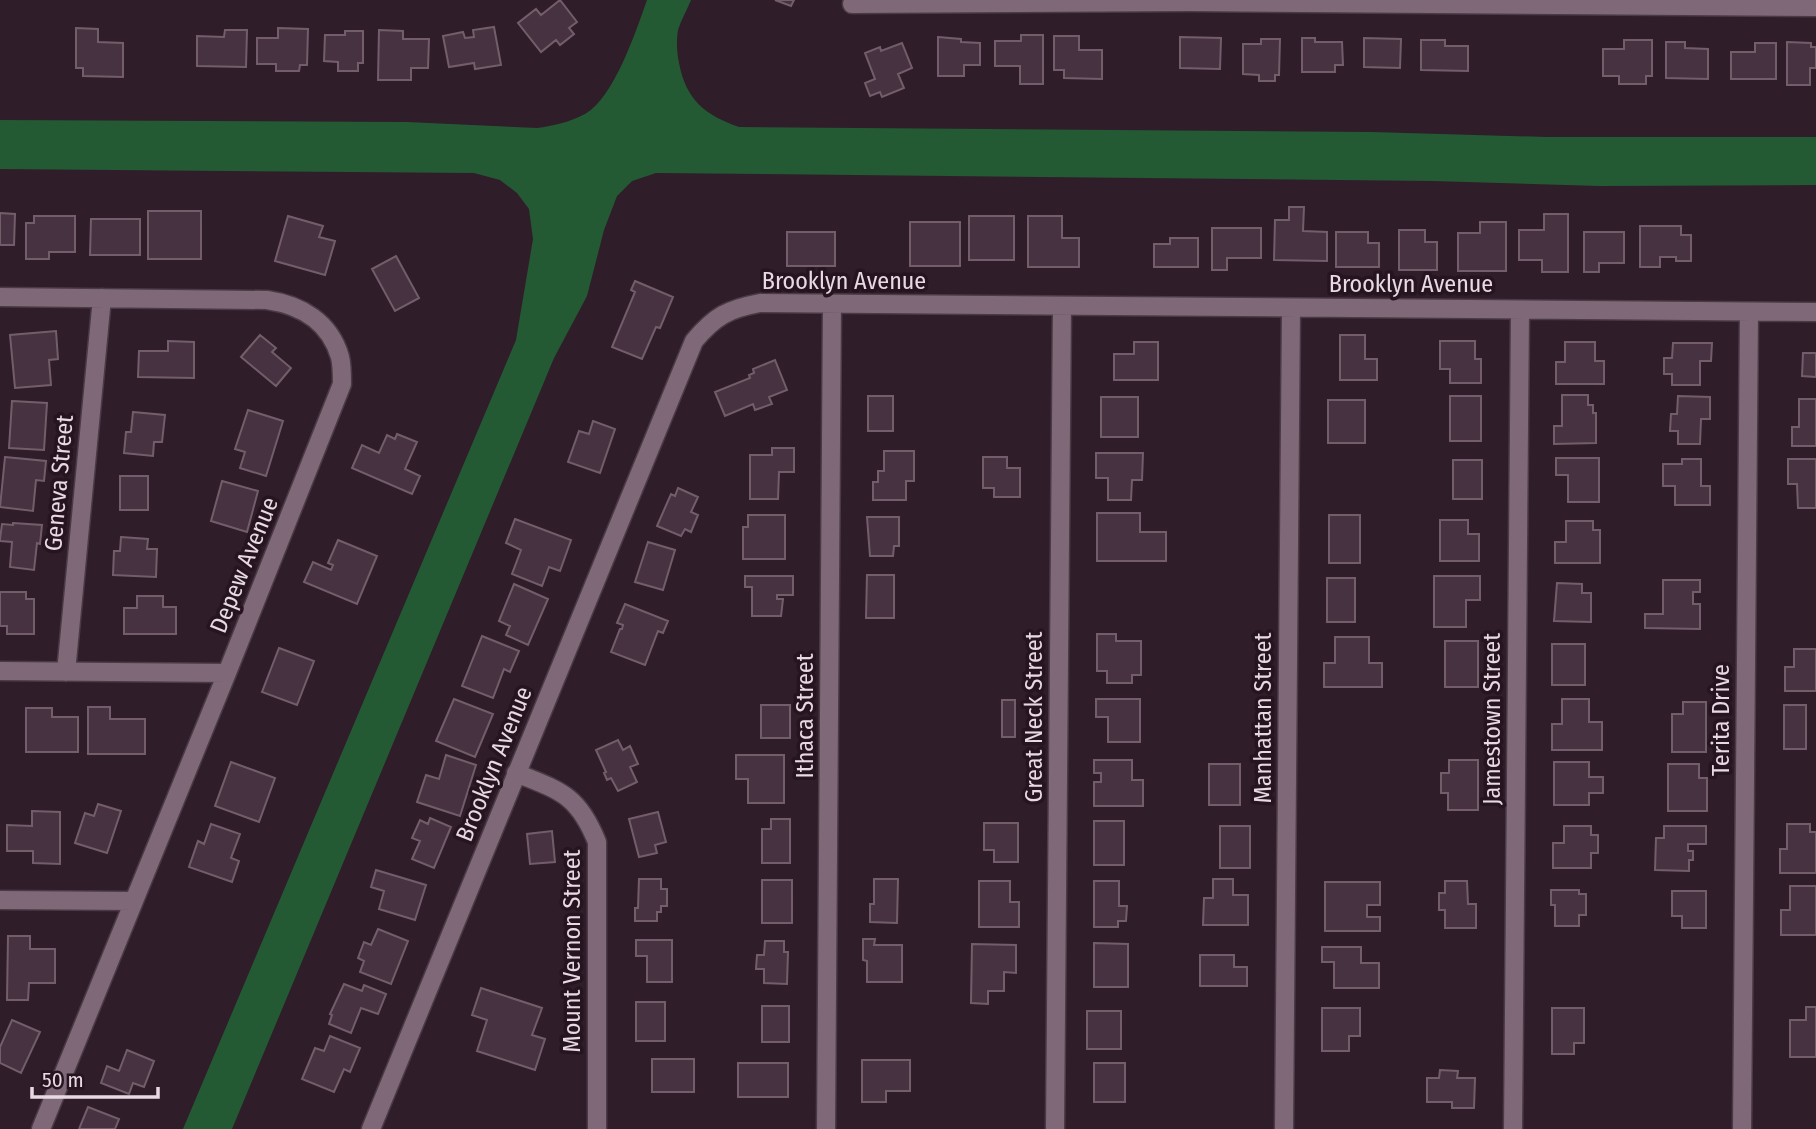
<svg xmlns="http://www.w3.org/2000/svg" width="1816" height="1129" viewBox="0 0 1816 1129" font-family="'Fira Sans Condensed',sans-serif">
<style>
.water{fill:#235a34}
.building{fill:#463240;stroke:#735d6b;stroke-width:2}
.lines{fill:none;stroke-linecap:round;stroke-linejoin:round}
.minor-casing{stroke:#493a45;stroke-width:21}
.minor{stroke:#7f6877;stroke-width:18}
.labels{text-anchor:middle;stroke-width:7;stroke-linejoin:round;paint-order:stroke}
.street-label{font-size:24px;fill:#e7dae2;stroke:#261420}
</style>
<rect width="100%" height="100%" fill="#301d2a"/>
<path class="water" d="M647,0H691C687,10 681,20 678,30C676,41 677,53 679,63C686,100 705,115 739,127L1371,132L1546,137H1816V185L1600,186L1433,181L656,173L632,181L617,196L604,230L587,296L554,358L232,1129H183L516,340L533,239L529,209L517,193L500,180L474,173L0,169V120L407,122L537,128C553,126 570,122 585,114C614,98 636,31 647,0Z"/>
<path class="building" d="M560,0L577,22L569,28L574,34L560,45L556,40L541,52L518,23L536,9L541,15Z
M775,0H794L791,6Z
M494,27L501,65L475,69L474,63L449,67L443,36L463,32L465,38L474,37L473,30Z
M76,28L98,29V42L123,43V77L83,76V68H76Z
M278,28L308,29L307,65H300L299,71H276V64H257V38H278Z
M225,30H247L246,67L197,66V36L224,37Z
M379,30L403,31V39H429L428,68H411V80H378Z
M345,31H363V63H358V71H338V62L324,61L325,35H345Z
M1021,35H1043V84H1020V66H995V41H1021Z
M1054,36H1079V50H1102V79L1064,78V70H1054Z
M938,37L961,39V42L980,43V65H964V76H938Z
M1180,37L1221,38L1220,69L1180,68Z
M1302,38H1315V42H1342L1343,65H1335V72H1302Z
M1364,38L1401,39L1400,68L1364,67Z
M1261,39H1280L1279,75H1275V81H1259V75L1243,74V44H1261Z
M1421,40H1445V46H1468V71L1421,70Z
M1624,40H1652V76H1646V84H1619V76H1603V49H1624Z
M1666,42H1685V48L1708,49V79L1666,78Z
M1787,42L1811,43V47H1816V68H1810V85H1787Z
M902,43L912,68L898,74L904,88L882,97L880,92L870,96L865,83L875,79L865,53L880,47L881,51Z
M1755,43H1776V79H1731V52H1755Z
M1289,207H1304L1303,231L1327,232V261L1274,260L1275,220H1289Z
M148,211H201V259H148Z
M0,213L15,214L14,245H0Z
M1544,214H1568V272H1542V260H1519V230H1544Z
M34,216H75V252H49V259H26V223H34Z
M288,216L323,226L319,237L335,241L325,275L275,261Z
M969,216H1014V260H969Z
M1028,216H1062V238H1079V267H1028Z
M91,219H140V255H90Z
M910,222H960V266H910Z
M1480,222H1506V271H1458V233H1480Z
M1640,226H1681V235H1691V261H1676V257H1660V267H1640Z
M1212,228H1261V258H1227V270H1212Z
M1399,230H1425V242H1437V270H1399Z
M787,232H835V266H787Z
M1336,232H1368V243H1379V267H1336Z
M1584,232H1624V263H1599V272H1584Z
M1170,238H1198V267H1154V244H1170Z
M396,256L419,298L395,311L372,269Z
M635,281L673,297L660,328L656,327L642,359L612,347L635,292L631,290Z
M56,331L58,359L49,360L51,385L15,388L10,335Z
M260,335L276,348L272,352L291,368L276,386L241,357Z
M1340,335H1365V359H1377V380H1340Z
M168,341L194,342V378L138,377L139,351H168Z
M1440,341H1475V359H1481V383H1450V369H1440Z
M1134,342H1158V380H1114V354H1134Z
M1565,342H1595V361H1604V384H1556V362H1565Z
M1673,343H1712L1711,361H1700V385H1672V374H1664V358H1672Z
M1803,353H1816V377L1802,376Z
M775,360L787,390L769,397L772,404L755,410L753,404L725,416L715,392L750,378L749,375L754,373L753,369Z
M1562,395H1588V405H1593V413H1596V443L1554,444V426H1562Z
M868,396H893V431H868Z
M1450,396H1481V441H1450Z
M1678,396L1710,397V419H1701L1700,444H1678V431H1670L1671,414H1677Z
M1101,397H1138V437H1101Z
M1799,399H1816V446H1792V427H1799Z
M1328,400H1365V443H1328Z
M12,401L47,403L44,450L9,448Z
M248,410L283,421L266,476L240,468L245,452L235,449Z
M133,412L165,415L162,442H154L153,456L124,453L126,432H131Z
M593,421L615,429L600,473L568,462L579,431L589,434Z
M397,434L417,442L405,469L420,476L412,494L352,468L362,445L379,453L387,435L395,439Z
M772,448H794V472H779L778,499H750V455H772Z
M884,451H914V481H906V500H873V482H878V471H884Z
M1096,453H1143L1142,480H1132L1131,500H1108V478H1096Z
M5,457L46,461L44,481L36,480L33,511L0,507Z
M983,457H1007V468H1020V497H994V488H983Z
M1556,458H1599V502H1568V475H1556Z
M1682,459H1701V486H1710V505H1675V486H1663V464H1682Z
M1788,459H1816V508H1798L1797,484H1788Z
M1453,460H1482V499H1453Z
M120,476H148V510H120Z
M222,481L258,491L247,532L211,521Z
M678,488L698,497L691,512L698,515L691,532L685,529L681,536L657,526L671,494L675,496Z
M1097,513H1140V532H1166V561H1097Z
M748,515H785V559H743V527H748Z
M1329,515H1360V563H1329Z
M867,517H899V546H894L893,556H870Z
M515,519L571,540L560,571L549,567L542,586L512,574L521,550L506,543Z
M1440,520H1468V534H1479V561H1440Z
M1566,521H1593V530H1600V563H1555V542H1566Z
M13,523L42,525L40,544L37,543L34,570L10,567L12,542L0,541V539L2,524L13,525Z
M121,537L148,539L147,549H157L156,577L113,575L114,551H120Z
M338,540L377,556L357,604L304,582L313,562L331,570L333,565L328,563Z
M648,542L675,550L663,590L635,582Z
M867,575H894V618H866Z
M745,576H793V595H777V599H783L781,616H752V587H745Z
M1434,576H1480V600H1466V627H1434Z
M1327,578H1355V622H1327Z
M1663,580H1700V592H1693V604H1700V629L1645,628V614H1663Z
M1557,583L1582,584V593H1591V622L1554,621Z
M514,584L548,599L528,645L506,635L510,626L499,621Z
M0,592H26V599H34V634H7V626H0Z
M137,596H163V607H176V634H124V608H137Z
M625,604L668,621L663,633L658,631L645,665L611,652L620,629H622L623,625L617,623Z
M1097,634H1116V641H1141V675H1132V683H1107V671H1097Z
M482,636L519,651L510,672L504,669L493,698L462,686Z
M1335,637H1369V663H1382V687H1324V663H1335Z
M1445,641H1478V687H1445Z
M1552,644H1585V685H1552Z
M279,648L314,661L297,705L262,692Z
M1794,649H1816V691H1785V667H1794Z
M454,699L493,714L475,757L436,741Z
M1096,699H1140V742H1108V717H1096Z
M1562,699H1589V722H1602V750H1552V724H1562Z
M1002,700H1015V737H1002Z
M1683,702H1706V752H1672V714H1683Z
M761,705H790V738H761Z
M1784,705H1806V749H1784Z
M88,707H110V719H145V754H88Z
M26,708H52V717H78V752H26Z
M618,740L623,750L630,746L638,764L630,767L637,782L618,791L611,778L607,780L604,773L606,772L596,750Z
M446,755L476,765L460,816L417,802L426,775L439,779Z
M736,755H784V803H748V779H736Z
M1094,760H1132V780H1143V806H1094V782H1101V773H1094Z
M1449,760H1478V810H1448V793H1441V773H1449Z
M231,762L275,778L259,822L215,806Z
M1554,762H1589V777H1603V793H1589V805H1554Z
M1209,764H1240V805H1209Z
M1668,764H1699V778H1707V811H1668Z
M98,804L121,811L107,853L75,843L85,813L94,816Z
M32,811L60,812V864L33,863V851H7V825L32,826Z
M658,812L666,842L655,845L657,853L639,857L629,819Z
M430,818L451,827L434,868L412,859L420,841L412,838L420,820L428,824Z
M771,819H790V863H762V829H771Z
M1094,821H1124V865H1094Z
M984,823H1018V862H994V850H984Z
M211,824L240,834L231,858L239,861L232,882L189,867L198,841L204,844Z
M1787,824H1810V832H1816V873H1780V849H1787Z
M1220,826H1250V868H1220Z
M1564,826H1591V835H1598V853H1591V868H1553V843H1564Z
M1664,826H1706V844H1688V851H1693V860H1689V871L1655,870L1656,838H1664Z
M552,831L555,862L530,864L527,834Z
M376,870L426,885L415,920L379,909L384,891L371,887Z
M639,879H661V889H667V906H661V912H657V921H635V908H638Z
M874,879H898L897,923L870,922V904H874Z
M1213,879H1233V895H1248V925H1203L1204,898H1213Z
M762,880H792V923H762Z
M979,881H1010V902H1019V927H979Z
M1094,881H1119V906H1127L1126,921H1118V927H1094Z
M1445,881H1467L1468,904H1476V928H1445V910H1439V893H1445Z
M1325,882H1380V905H1367V917H1380V931H1325Z
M1790,886H1816V935H1781V910H1790Z
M1551,890H1579V894H1586V915H1579V926H1555V905H1551Z
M1672,891H1706V928H1682V916H1672Z
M378,929L408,941L391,984L360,972L364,961L358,958L364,942L371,945Z
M8,936H30V949H55V983H29L28,1000H7Z
M863,939H875L874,945H902V982H867V961L863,960Z
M636,940H672V982H647V956H636Z
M765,941H784V952H788L787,984L764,983V969H756L757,955H764Z
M1094,943L1128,944V987H1094Z
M972,944L1016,945V973L1004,972V991H988V1004L971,1003Z
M1322,947H1361V963H1379V988H1334V962H1322Z
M1200,955H1234V967H1247V986H1200Z
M344,984L362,991L364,985L386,994L378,1014L361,1008L351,1033L329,1024L332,1015L330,1014Z
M481,988L542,1008L532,1035L545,1039L535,1070L477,1051L487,1020L472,1015Z
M636,1002H665V1041H636Z
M762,1006H789V1042H762Z
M1806,1007H1816V1057H1790V1020H1806Z
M1322,1008H1360V1036H1349V1051H1322Z
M1552,1008H1584V1043H1574V1054H1552Z
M1087,1011H1121V1049H1087Z
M12,1020L40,1032L21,1073L0,1063V1047Z
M330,1036L360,1048L350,1072L344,1069L334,1092L302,1079L315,1048L324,1051Z
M127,1050L154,1061L144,1087L133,1083L129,1094L101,1083L107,1066L119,1071Z
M652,1059H694V1092H652Z
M862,1060H910V1091H886V1102H862Z
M738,1063H788V1097H738Z
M1094,1063H1125V1102H1094Z
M1440,1070L1458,1071L1457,1078H1475L1474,1108H1452V1102H1427V1078H1439Z
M88,1107L119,1119L115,1129H79Z"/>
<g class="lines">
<g class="minor-casing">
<path id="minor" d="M852,4L1189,2L1816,7
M0,297L267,300C301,305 330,322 340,357C342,365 342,375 342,384L227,673L41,1129
M0,671L227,673
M66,672L102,298
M516,773C561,791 578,795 597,842V1129
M0,900L134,901
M371,1129L694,341C715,316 728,309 760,303L1816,312
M826,1129L832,304
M1055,1129L1062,306
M1284,1129L1291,308
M1513,1129L1520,310
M1742,1129L1749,312"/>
</g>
<use href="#minor" class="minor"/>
</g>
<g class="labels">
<g class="street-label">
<text x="844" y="289">Brooklyn Avenue</text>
<text x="1411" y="292">Brooklyn Avenue</text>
<text transform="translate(59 483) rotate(-85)" y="8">Geneva Street</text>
<text transform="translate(244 565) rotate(-68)" y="8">Depew Avenue</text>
<text transform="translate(805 716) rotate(-90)" y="8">Ithaca Street</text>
<text transform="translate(1034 717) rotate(-90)" y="8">Great Neck Street</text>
<text transform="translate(1263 718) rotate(-90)" y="8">Manhattan Street</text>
<text transform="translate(1492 719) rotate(-90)" y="8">Jamestown Street</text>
<text transform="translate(1721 720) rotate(-90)" y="8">Terita Drive</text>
<text transform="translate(494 764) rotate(-68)" y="8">Brooklyn Avenue</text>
<text transform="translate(572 951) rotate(-90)" y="8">Mount Vernon Street</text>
</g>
</g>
<path d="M32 1087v10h126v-10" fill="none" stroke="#e7dae2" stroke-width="3.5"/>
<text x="42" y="1087" font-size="21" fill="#e7dae2" stroke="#261420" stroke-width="5" paint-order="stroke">50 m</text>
</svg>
